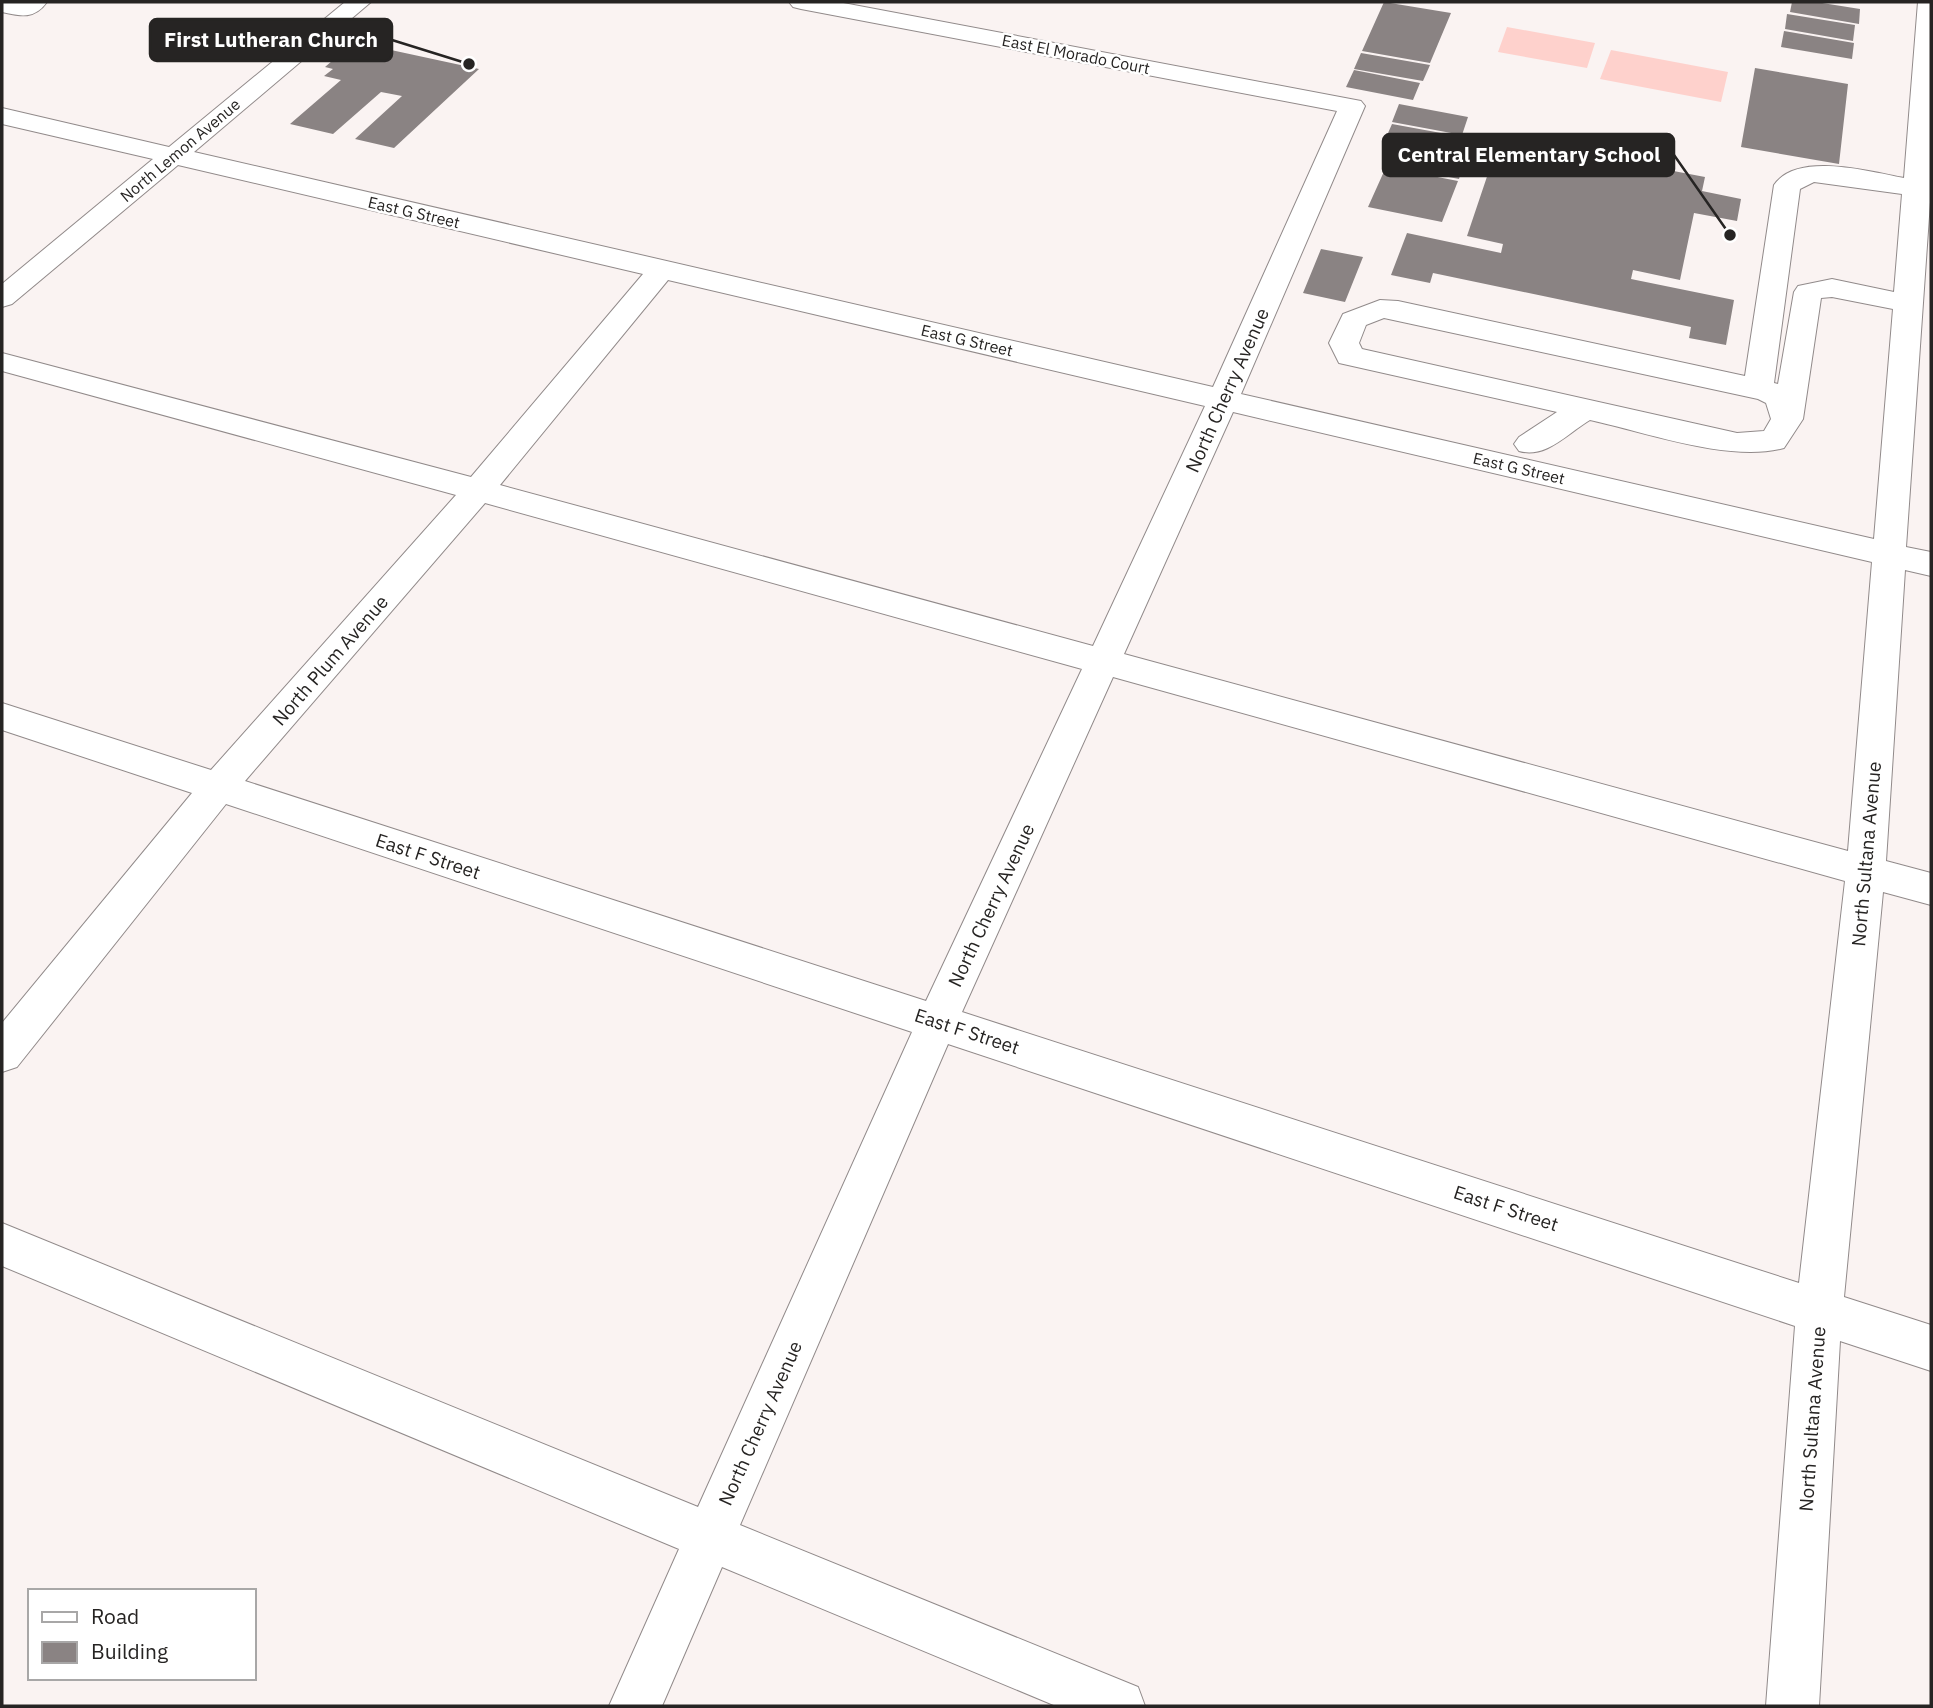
<svg xmlns="http://www.w3.org/2000/svg" width="1933" height="1708" viewBox="0 0 1933 1708" font-family="'IBM Plex Sans',sans-serif">
<style>
.green{fill:#fed1cc}
.building{fill:#8a8383}
.lines{fill:none;stroke-linecap:round;stroke-linejoin:round}
.minor-casing{stroke:#918a8a;stroke-width:2}
.minor{fill:#fff;fill-rule:evenodd}
.labels{text-anchor:middle;stroke-width:5;stroke-linejoin:round;paint-order:stroke}
.far-street-label{font-size:16px;fill:#262423;stroke:#fff}
.street-label{font-size:19px;fill:#262423;stroke:#fff}
.leader{fill:none;stroke:#262423;stroke-width:2.5}
.callout-dot{fill:#262423;stroke:#fff;stroke-width:2.5}
.callout{fill:#262423;stroke:#262423;stroke-width:2.5}
.callout-label{font-size:21px;text-anchor:middle;font-weight:bold;fill:#fff}
</style>
<rect width="100%" height="100%" fill="#faf3f2"/>
<path class="green" d="M1507,27L1595,43L1587,68L1498,52Z
M1611,50L1728,72L1721,102L1600,79Z"/>
<path class="building" d="M1384,2L1451,13L1430,63L1362,51Z
M1792,2H1816L1860,9L1859,24L1790,12Z
M1787,14L1855,25L1853,41L1785,29Z
M1784,31L1854,43L1852,59L1781,47Z
M354,42L479,69L394,148L355,139L402,96L381,92L333,134L290,124L341,80L324,76L333,69L325,67Z
M1361,53L1430,65L1423,81L1354,69Z
M1755,68L1848,84L1839,164L1741,147Z
M1354,70L1420,83L1413,100L1346,87Z
M1399,104L1468,117L1462,135L1392,122Z
M1392,124L1463,137L1457,156L1384,142Z
M1500,138L1705,177L1702,191L1741,199L1737,221L1694,213L1680,280L1633,270L1631,279L1734,300L1726,345L1689,338L1691,327L1433,273L1430,283L1391,275L1407,233L1501,253L1503,244L1467,236Z
M1394,146L1465,159L1459,179L1387,165Z
M1386,167L1458,181L1442,222L1368,207Z
M1321,249L1363,257L1345,302L1303,293Z"/>
<g class="lines">
<g class="minor-casing">
<path id="minor" d="M2,2H47C34,20 20,16 2,12Z
M345,2H371L194,152L1213,387L1337,111L801,9L793,7L789,2H838L1361,101L1365,106L1241,394L1874,539L1893,309L1832,297L1821,298L1803,419L1784,448C1730,463 1645,432 1590,420C1568,433 1546,459 1519,451L1514,444L1519,437L1557,412L1339,363L1329,343L1343,314L1380,300L1398,301L1745,376L1774,185C1797,151 1870,172 1904,178L1918,2H1931V188L1906,547L1931,552V576L1905,570L1886,861L1931,873V905L1883,892L1844,1297L1931,1325V1371L1840,1341L1819,1706H1766L1795,1326L948,1044L740,1525L1138,1687L1145,1706H1056L722,1567L662,1706H609L679,1549L2,1266V1223L698,1507L912,1032L226,804L17,1067L2,1072V1023L192,793L2,730V703L211,770L456,495L2,371V353L471,477L643,274L178,165L12,304L2,307V284L153,159L2,124V108L169,147ZM1814,182L1902,194L1894,292L1832,279L1798,286L1794,292L1778,384L1774,383L1800,189ZM668,280L1205,406L1093,646L500,485ZM1384,318L1758,399L1766,403L1771,419L1764,431L1737,433L1362,349L1359,343L1366,325ZM1233,412L1872,562L1848,851L1124,654ZM485,503L1082,669L926,1001L245,781ZM1113,677L1845,881L1799,1283L962,1012Z"/>
</g>
<use href="#minor" class="minor"/>
</g>
<g class="labels">
<g class="far-street-label">
<text transform="translate(1076 54) rotate(11)" y="6">East El Morado Court</text>
<text transform="translate(180 150) rotate(-40)" y="6">North Lemon Avenue</text>
<text transform="translate(414 212) rotate(13)" y="6">East G Street</text>
<text transform="translate(967 340) rotate(13)" y="6">East G Street</text>
<text transform="translate(1519 468) rotate(13)" y="6">East G Street</text>
</g>
<g class="street-label">
<text transform="translate(1227 390) rotate(-66)" y="7">North Cherry Avenue</text>
<text transform="translate(330 660) rotate(-49)" y="7">North Plum Avenue</text>
<text transform="translate(1866 854) rotate(-85)" y="7">North Sultana Avenue</text>
<text transform="translate(428 856) rotate(18)" y="7">East F Street</text>
<text transform="translate(991 905) rotate(-65)" y="7">North Cherry Avenue</text>
<text transform="translate(967 1031) rotate(18)" y="7">East F Street</text>
<text transform="translate(1506 1208) rotate(18)" y="7">East F Street</text>
<text transform="translate(1812 1419) rotate(-86)" y="7">North Sultana Avenue</text>
<text transform="translate(760 1423) rotate(-66)" y="7">North Cherry Avenue</text>
</g>
</g>
<path class="leader" d="M469 64L392 40M1730 235L1674 155"/>
<g class="callout-dot">
<circle cx="469" cy="64" r="7"/>
<circle cx="1730" cy="235" r="7"/>
</g>
<g class="callout">
<rect x="150" y="19" width="242" height="42" rx="7"/>
<rect x="1383" y="134" width="291" height="42" rx="7"/>
</g>
<g class="callout-label">
<text x="271" y="47">First Lutheran Church</text>
<text x="1529" y="162">Central Elementary School</text>
</g>
<rect width="1933" height="1708" fill="none" stroke="#262423" stroke-width="7"/>
<rect x="28" y="1589" width="228" height="91" fill="#ffffff" stroke="#a8a7a7" stroke-width="2"/>
<rect x="42" y="1612" width="35" height="10" fill="#ffffff" stroke="#a8a7a7" stroke-width="2"/>
<text x="91" y="1624" font-size="21" fill="#262423">Road</text>
<rect x="42" y="1642" width="35" height="21" fill="#8a8383" stroke="#a8a7a7" stroke-width="2"/>
<text x="91" y="1659" font-size="21" fill="#262423">Building</text>
</svg>
